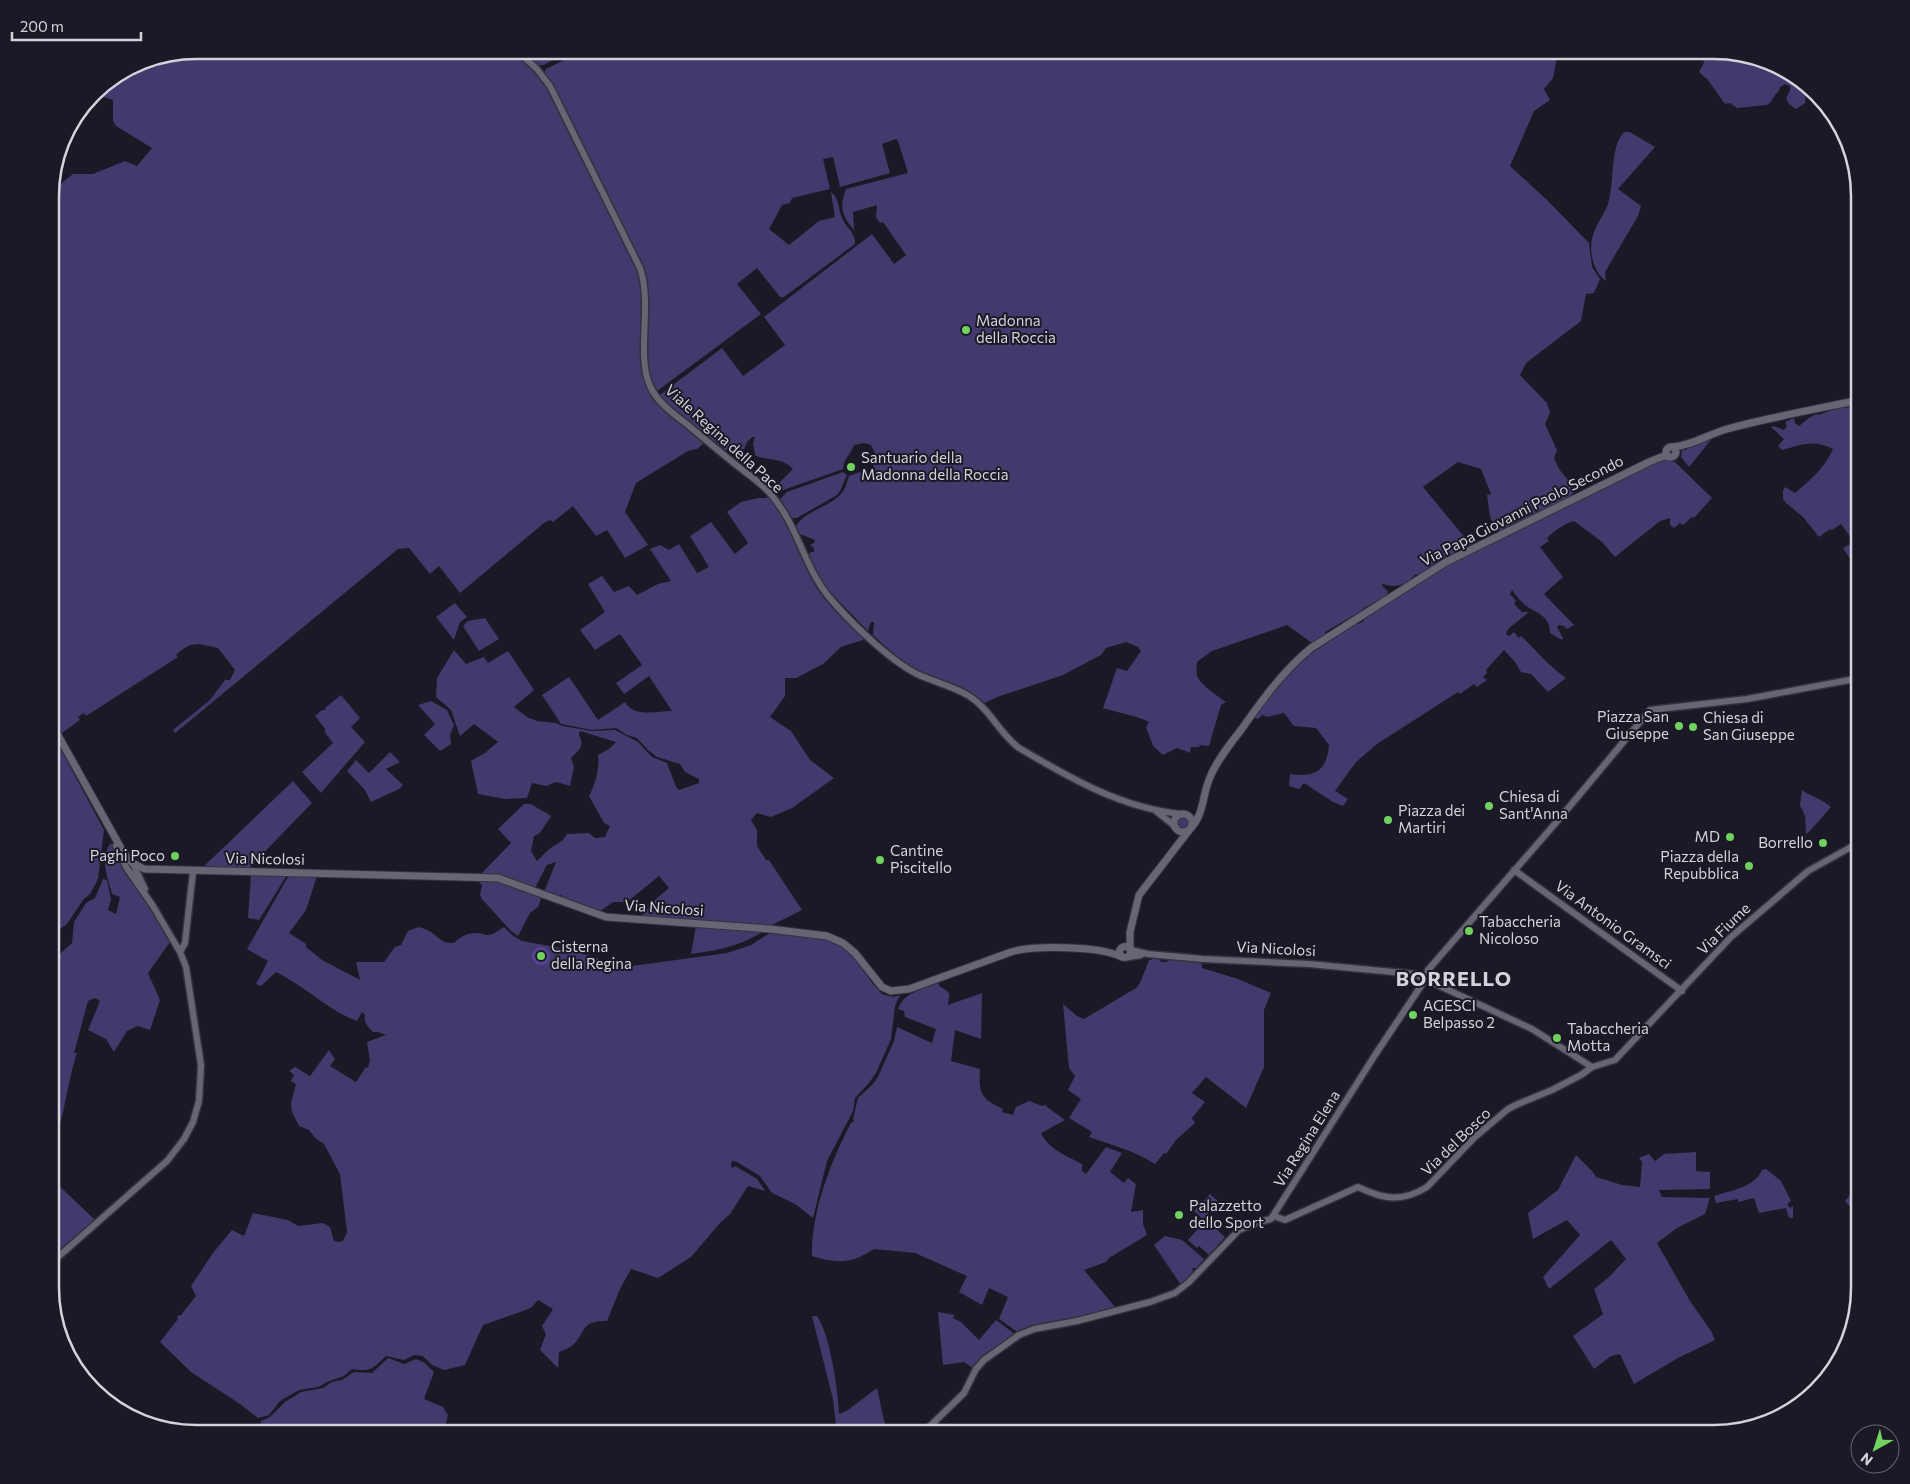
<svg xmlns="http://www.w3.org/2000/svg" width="1910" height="1484" viewBox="0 0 1910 1484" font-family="Commissioner,sans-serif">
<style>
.green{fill:#43396d}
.water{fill:#554493}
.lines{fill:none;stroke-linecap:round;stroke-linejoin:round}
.tertiary-casing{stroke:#33323b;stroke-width:9}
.secondary-casing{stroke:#33323b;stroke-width:9}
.tertiary{stroke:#676574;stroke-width:6}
.secondary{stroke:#676574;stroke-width:7}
.poi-dot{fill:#70d35f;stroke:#1b1925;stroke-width:2}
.labels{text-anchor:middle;stroke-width:4;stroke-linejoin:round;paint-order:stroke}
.poi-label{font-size:15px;fill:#d4d3dc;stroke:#1b1925;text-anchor:start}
.street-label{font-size:15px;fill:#d4d3dc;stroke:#1b1925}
.district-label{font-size:20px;font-weight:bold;letter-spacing:1px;fill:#d4d3dc;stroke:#1b1925}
.rim{fill:none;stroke:#d4d3dc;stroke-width:2.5}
</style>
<rect width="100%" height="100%" fill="#1b1925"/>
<path class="green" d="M195,50H512L531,67L547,87L638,271L643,295L642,361L646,384L657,402L704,443L697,449L688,451L636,483L625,512L648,545L625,558L607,530L596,536L573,506L553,522L550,520L544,523L460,593L439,566L430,574L409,548L398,549L175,733L173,730L210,700L225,680H230L235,670L218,648C198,644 192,640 176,655L178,657L86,716L84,713L78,717L80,720L62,733L50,712V192L73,174H93L125,161L137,166L152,148L116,126L113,121V100L93,94L99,86L140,61Z
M521,50H570L544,65H537Z
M605,50H1566L1558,53L1553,78L1544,89L1550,100L1534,111L1510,166L1547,200L1589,243L1592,267L1600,279L1594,293L1586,294L1581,321L1526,363L1520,375L1547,403L1550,413L1545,424L1557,450L1554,458L1559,469L1576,490L1566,500L1563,499L1558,504L1517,524L1511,525L1510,527L1499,533L1496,532L1490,516L1487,495L1491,494L1481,469L1458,462L1423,487L1471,545L1460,548L1448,558L1445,557L1419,575L1416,574C1407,584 1397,589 1383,584L1382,586L1388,591L1387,596L1364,608L1363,610L1325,632V635L1312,643L1287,625L1212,651L1197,662C1197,666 1196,671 1197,675C1198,683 1219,697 1226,702L1221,705L1209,746L1200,745L1199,747H1191L1190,753L1177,748L1163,755L1153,746L1146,727L1149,722C1135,715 1118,713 1103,708L1117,668L1127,671L1141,651L1138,647L1126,642L1106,648L1101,655L1063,675L1000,696L984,703C965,686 941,682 918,670C901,661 887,648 873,635L874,622H871L868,631L826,588L808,555L811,552H814V548L810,545L814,543L815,540L800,534L796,526C806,510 828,508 841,494C845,490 847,482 849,476L860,472L865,479L871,482L875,472L873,466L879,461L871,445L864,443L854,445C851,454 843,460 843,469L775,493L772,490L793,469C781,456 767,462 755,455L753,443L755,437H752L747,442L744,449L725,450L660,398L661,394L722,348L743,376L785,345L764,317L872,234L894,264L906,255L883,222L880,223L876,217L877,205L853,212L854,230C842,216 839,206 846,189L908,173L898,141L896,139L882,144L890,173L840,187L833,157L823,159L830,189L792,198L790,203L782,205L769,229L789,245L819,221L835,217L831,192C840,199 838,209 842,218C846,228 856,233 855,244L784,297H780L757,268L737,284L761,314L657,391L650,375L647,365L649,293L646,274L550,81L544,73L546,69L576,54Z
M1700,50H1715L1762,58L1803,80L1809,87L1806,90L1805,103L1796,109L1789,104L1786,99L1790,90V86L1785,84L1780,87L1779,91C1773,95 1773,102 1767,105L1737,108L1730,103L1725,104L1708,80L1699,72L1704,63Z
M1624,132H1630L1655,147L1618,189L1641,206L1638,216L1605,272L1606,281C1594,273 1589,253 1592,239C1594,227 1604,215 1608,204C1615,183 1609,148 1624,132Z
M1860,403V574L1843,548L1854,542L1841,524L1832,530L1830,529L1819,537L1803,517L1786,503L1783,499V491L1785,487L1795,493C1810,480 1825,468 1833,449C1813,439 1802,445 1782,450L1778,446L1784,439L1771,427L1773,426L1784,430L1787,426L1785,422L1794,418L1795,423L1799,426L1810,417L1817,414L1819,415C1830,410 1840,407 1852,407L1854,404Z
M1714,436L1689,467L1681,457L1682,450H1686L1691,445Z
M1668,459L1676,463L1712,498L1694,518L1692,517L1683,525L1680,523L1674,528L1670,525V518L1660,521L1615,557L1602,542L1574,521C1565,523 1554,531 1547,538L1549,541L1540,547L1563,577L1544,594L1574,625L1567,629L1564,626L1559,625L1557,627L1563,638L1562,640L1550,633C1550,615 1537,614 1525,605C1520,601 1516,595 1512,590L1510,594L1516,601L1514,604L1522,612H1529L1508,629L1506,634L1509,636L1514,632L1519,638L1521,636C1537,651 1547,665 1566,678L1548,692L1531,674L1521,672L1515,662L1504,650L1486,670L1487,673L1483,677L1487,680L1477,687L1474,684L1460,694L1458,692L1377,744L1356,762L1335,791L1348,799L1343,806L1333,802L1304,783L1299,789L1289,786L1290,774C1314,778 1327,771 1329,745L1316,728L1294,726L1284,713L1267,717L1262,715L1258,719L1254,717L1293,668L1309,655L1357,623L1358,624L1364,621V619L1444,567L1658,462Z
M843,472L847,475L840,491L837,495L797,518H792L780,499L787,492Z
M758,498H769C792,524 798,557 816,587C828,606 847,622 863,638V640L841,647L823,664L796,678H785V696L770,717L791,731L810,760L834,778L792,808L771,817L757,813L751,820L757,830V846L766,860H769L802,910L770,926L642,918V915L658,897L669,888L659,876L627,902H613L599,912L566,900L561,895L557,897L544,892L556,862L547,865L535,888L501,876L480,875L511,843L498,829L524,804H531L551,816L540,833L534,836L531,851L537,861L549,849L563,840L567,834L589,833L595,838L605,837L610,826L604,823L589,796C595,785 600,768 598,755L609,749L616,742L580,731L579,735C585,746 579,750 571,758L574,767L570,786L556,782L546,786L532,783L527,798L505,799L478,794L471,761L485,753L498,742L474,724L460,736L451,710L436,697L437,678L454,650L466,664L484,657L488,663L508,651L534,690L514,707L527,717L537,721L556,723L562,726L592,731L615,730L638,742L652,757L667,763L676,787L679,790L699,783V779L685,772L680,764L657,757L649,751L637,738L627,735L616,728L592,730L561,724L542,695L569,677L598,720L625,702C634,718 657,711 672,711L649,676L624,694L616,683L642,665L620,634L595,650L580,630L605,612L588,584L602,576L614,592L629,586L637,595L658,584L671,581L650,549L660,545L669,550L679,544L697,573L709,567L690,536L711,522L735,554L748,543L727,512L741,502Z
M455,603L467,617L460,622L454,640L436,617Z
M485,618L499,639L479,651L463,626L468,621Z
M341,695L360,718L351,727L365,742L321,793L302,772L333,743L324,731L326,730L315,716L322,710H326L325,708Z
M431,701L447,710L454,725L450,735L451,744L440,751L424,735L435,724L418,705Z
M50,729L104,830L98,879L90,894L83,900L67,924L50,936Z
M390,752L400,762L386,769L403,785L399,789L371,802L365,790L347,771L356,760L369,773Z
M293,781L312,803L248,869H201Z
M1802,790C1812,797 1822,799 1831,807L1809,832L1806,834L1805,816L1800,805Z
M1177.5 823a5.5 5.5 0 1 1 11 0a5.5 5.5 0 1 1-11 0Z
M111,843L170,942L148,973L160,1000L150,1030L138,1026L127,1031L114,1052L106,1039L88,1030L100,1001L95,998L88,1001L74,1053H77C66,1086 65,1121 50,1152V963L72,943L74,922L86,903L95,898L103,879L107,880L111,899L108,910L116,914L120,897L112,894C108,878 99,858 111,843Z
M251,874L287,875L259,920L248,918Z
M289,875L317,876L306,910L289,933L306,944V947L322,960L360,980L356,962H384L395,947L401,945L408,931L419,927C423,928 428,930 431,932C439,938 443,944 454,943C460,937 467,933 476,933C481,933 484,935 489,935C495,934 499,930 504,927L512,935L522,941L567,949L625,967L727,953L751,945L770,933L822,938L840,946L854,958L873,984L882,994L893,997L900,995L895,1006L891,1039L876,1073L869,1083L855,1098L853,1111L827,1161L813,1218L795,1204L772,1193L760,1176L737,1162L732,1161L731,1166L733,1168L735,1166L757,1179L765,1191L748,1186L730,1214L720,1223L691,1257L658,1278L631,1269L620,1289L607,1321C581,1320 586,1332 573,1345C570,1348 563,1350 559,1352L558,1368L540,1350L546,1334L542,1326L553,1309L538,1300L531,1308L483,1325L465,1365L444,1370L432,1365L423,1356L414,1355L404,1360L386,1356C372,1369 372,1372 352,1369L344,1376L327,1382L318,1387L299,1390L280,1401L269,1415L258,1418L240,1404L191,1372L160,1342L178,1319L177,1316L181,1315L196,1296L191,1286L213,1253L232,1230L244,1236L253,1213L288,1220L298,1226L323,1223L330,1227L334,1241L339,1242L343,1241L347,1232L340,1174L324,1144L315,1138L309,1130L299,1126L292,1112L291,1103L296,1084L291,1081L294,1075L289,1071L295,1067L310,1076L329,1050L335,1059L330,1066L356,1082L366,1067L368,1068L370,1060L367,1042L386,1035L378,1032H373C368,1027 363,1022 365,1015L362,1012L357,1021C327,1010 305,986 276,972L261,986L256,984L268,961L247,949Z
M476,879L498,881L542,896L538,907L530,913L518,936L511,931L482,899L480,895L482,885Z
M696,926L761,930V933C736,947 719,950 691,954Z
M1154,958H1159L1161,962H1167L1170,959L1201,961L1202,968L1238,979L1271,993L1264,1010V1067L1246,1108L1206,1077L1192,1093L1205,1102L1192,1118L1195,1123L1176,1140L1166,1154L1164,1153L1155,1164C1135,1151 1112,1145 1089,1137L1092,1132L1069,1118L1081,1099L1068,1090L1075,1076L1069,1068L1063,1004L1077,1016L1084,1019L1136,988L1140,983L1149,960H1151Z
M939,983V986C951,993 950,992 948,1005L982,993L981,1039L955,1030L951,1061L980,1069C979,1092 979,1098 1003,1109L1002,1112L1013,1115L1016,1107L1029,1101L1042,1106L1046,1105L1047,1107L1065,1120L1041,1133C1048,1149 1067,1156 1082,1164V1171L1086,1174L1106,1147L1122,1153L1110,1172L1124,1183L1128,1178L1136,1184L1131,1212L1143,1210V1224L1147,1235L1109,1258L1106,1262L1084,1270L1115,1307L1075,1319L1019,1333L999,1319L1008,1297L989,1288L982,1305L959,1292L967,1276L915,1253L874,1249C851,1264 839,1264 812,1256C811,1212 831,1161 851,1123L854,1121L853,1119L858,1098L873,1084L878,1077L894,1041L897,1027L932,1043L936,1029L905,1017L904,1011L898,1009C904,992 923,989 939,983Z
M1696,1152V1171L1710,1172V1189L1659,1190L1662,1197L1710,1198L1705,1214L1677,1228L1657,1243L1690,1301L1711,1331L1715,1340L1678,1358L1634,1384L1620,1354L1611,1356L1594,1369L1573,1336L1603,1314L1594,1289L1609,1277L1626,1259L1611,1240L1549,1289L1543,1277L1580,1235L1567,1220L1533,1239L1528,1213L1558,1190L1576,1155L1593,1172L1596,1177L1622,1185L1640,1187L1642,1162L1639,1158L1649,1154L1655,1161L1664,1154Z
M1766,1169L1781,1181L1791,1201L1787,1204L1790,1208L1793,1206V1218H1789L1786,1208L1759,1213L1754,1198L1738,1202V1199L1716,1203L1714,1196C1731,1190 1754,1188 1762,1170Z
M50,1177L95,1220L62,1250L50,1251Z
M1860,1183V1217L1845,1201Z
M1210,1194L1219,1202L1203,1219L1194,1211Z
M1204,1222L1213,1230L1215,1228L1225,1237L1209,1255L1199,1246L1197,1248L1188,1240Z
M1165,1236L1182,1240L1204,1259L1196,1268H1192L1193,1271L1181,1285L1154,1245Z
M938,1312L955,1315L953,1318L961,1322L979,1340L996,1320L1016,1335L990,1353L973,1368L964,1362L943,1365Z
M812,1316H817C830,1335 838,1389 839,1414L848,1410L877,1388L887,1434H837L833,1399Z
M388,1358L404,1364L416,1359L425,1363L434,1372L424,1399L443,1407L448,1415L443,1434H254L261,1427V1421L270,1417L285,1402L301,1392L323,1388L332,1382L342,1380L354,1372L372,1373Z"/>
<path class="water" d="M532 956a9 9 0 1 1 18 0a9 9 0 1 1-18 0Z"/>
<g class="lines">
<g class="tertiary-casing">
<path id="tertiary" d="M516,50L536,68L550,86L640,268C653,306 635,357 651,388C659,404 674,414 688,425C703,438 719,451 735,464C745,472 757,480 767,490C798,523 802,564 829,597C849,621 889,660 917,674C934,682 953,686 969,696C990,709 999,733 1019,748C1070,778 1121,808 1181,814
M1157,812L1176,827
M116,846L126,867L153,906L180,952
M132,862L145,889
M1514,870L1682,991
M1130,950L1148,954L1203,959L1309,964L1414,974L1532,1029L1592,1067
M1129,957L1141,955
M1274,1216L1285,1220L1358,1187C1383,1199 1401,1203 1427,1187L1475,1137L1508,1109L1518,1104L1552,1090L1581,1075L1592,1067L1615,1060L1731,937L1808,871L1860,842
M50,1264L167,1161L184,1139L193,1122L199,1101L201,1065L186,967L180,952L185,943L193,872
M922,1434L964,1393L976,1369L984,1360L1019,1335L1034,1329L1077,1321L1150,1302L1175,1293L1189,1282L1239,1230L1259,1222L1271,1219L1375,1055L1423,983L1428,970L1560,818L1650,710L1747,699L1860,678"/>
</g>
<g class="secondary-casing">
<path id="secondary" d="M1666 452a5 5 0 1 1 10 0a5 5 0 1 1-10 0Z
M1672,447C1691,446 1709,434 1727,429C1771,417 1816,409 1860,400
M50,721L122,850L131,862L144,869L498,878L606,917L770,929L827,936L843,943L855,953L882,987L891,991L909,989L1011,952C1034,945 1100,946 1122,957
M1174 823a9 9 0 1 1 18 0a9 9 0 1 1-18 0Z
M1191,828C1205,813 1202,793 1211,775C1218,759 1230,744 1241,730C1262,700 1283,671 1311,648L1446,562L1649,462L1664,456L1669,457
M1119.5 952a5.5 5.5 0 1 1 11 0a5.5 5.5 0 1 1-11 0Z
M1130,949V932L1139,895L1190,829"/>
</g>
<use href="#tertiary" class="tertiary"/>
<use href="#secondary" class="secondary"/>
</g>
<g class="poi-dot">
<circle cx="966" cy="330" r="5"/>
<circle cx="851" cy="467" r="5"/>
<circle cx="1679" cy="726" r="5"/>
<circle cx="1693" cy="727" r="5"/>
<circle cx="1489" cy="806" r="5"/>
<circle cx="1388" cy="820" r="5"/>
<circle cx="1730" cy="837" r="5"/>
<circle cx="1823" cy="843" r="5"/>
<circle cx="175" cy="856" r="5"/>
<circle cx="880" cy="860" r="5"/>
<circle cx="1749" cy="866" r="5"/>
<circle cx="1469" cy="931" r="5"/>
<circle cx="541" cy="956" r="5"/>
<circle cx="1413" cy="1015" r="5"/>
<circle cx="1557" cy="1038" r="5"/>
<circle cx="1179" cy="1215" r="5"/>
</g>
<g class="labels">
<g class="poi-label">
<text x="976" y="326">Madonna<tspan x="976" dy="17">della Roccia</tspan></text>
<text x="861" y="463">Santuario della<tspan x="861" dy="17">Madonna della Roccia</tspan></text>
<text x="1669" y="722" text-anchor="end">Piazza San<tspan x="1669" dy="17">Giuseppe</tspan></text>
<text x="1703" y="723">Chiesa di<tspan x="1703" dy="17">San Giuseppe</tspan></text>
<text x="1499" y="802">Chiesa di<tspan x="1499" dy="17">Sant'Anna</tspan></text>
<text x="1398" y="816">Piazza dei<tspan x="1398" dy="17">Martiri</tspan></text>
<text x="1720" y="842" text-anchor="end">MD</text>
<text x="1813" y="848" text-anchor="end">Borrello</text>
<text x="890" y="856">Cantine<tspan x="890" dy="17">Piscitello</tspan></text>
<text x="165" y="861" text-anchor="end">Paghi Poco</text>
<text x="1739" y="862" text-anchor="end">Piazza della<tspan x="1739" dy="17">Repubblica</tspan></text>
<text x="1479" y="927">Tabaccheria<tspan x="1479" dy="17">Nicoloso</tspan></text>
<text x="551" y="952">Cisterna<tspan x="551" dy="17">della Regina</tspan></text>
<text x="1423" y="1011">AGESCI<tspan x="1423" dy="17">Belpasso 2</tspan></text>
<text x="1567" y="1034">Tabaccheria<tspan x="1567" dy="17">Motta</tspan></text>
<text x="1189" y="1211">Palazzetto<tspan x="1189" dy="17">dello Sport</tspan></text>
</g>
<g class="street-label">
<text transform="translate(724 439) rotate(42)" y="5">Viale Regina della Pace</text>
<text transform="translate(1522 511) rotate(-27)" y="5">Via Papa Giovanni Paolo Secondo</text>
<text transform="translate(265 859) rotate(1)" y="5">Via Nicolosi</text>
<text transform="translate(664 908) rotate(4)" y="5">Via Nicolosi</text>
<text transform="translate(1613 925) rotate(36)" y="5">Via Antonio Gramsci</text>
<text transform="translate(1724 929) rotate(-44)" y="5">Via Fiume</text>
<text transform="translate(1276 949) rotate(3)" y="5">Via Nicolosi</text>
<text transform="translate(1307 1139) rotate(-58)" y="5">Via Regina Elena</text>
<text transform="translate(1456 1142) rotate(-44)" y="5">Via del Bosco</text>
</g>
<g class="district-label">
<text x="1454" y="986">BORRELLO</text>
</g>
</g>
<path d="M0 0H1910V1484H0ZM196 59H1714A137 137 0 0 1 1851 196V1288A137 137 0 0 1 1714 1425H196A137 137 0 0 1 59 1288V196A137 137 0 0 1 196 59Z" fill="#1b1925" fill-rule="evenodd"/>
<path class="rim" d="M196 59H1714A137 137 0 0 1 1851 196V1288A137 137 0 0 1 1714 1425H196A137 137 0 0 1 59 1288V196A137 137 0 0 1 196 59Z"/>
<g transform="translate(1875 1449) rotate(219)"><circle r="24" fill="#1b1925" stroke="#65636e"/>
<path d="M0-4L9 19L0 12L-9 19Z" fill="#70d35f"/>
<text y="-8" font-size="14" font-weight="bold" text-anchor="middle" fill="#d4d3dc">N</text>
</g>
<path d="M12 32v8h129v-8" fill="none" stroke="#d4d3dc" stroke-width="2.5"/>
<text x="20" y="32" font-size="15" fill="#d4d3dc" stroke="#1b1925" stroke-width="4" paint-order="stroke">200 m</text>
</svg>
